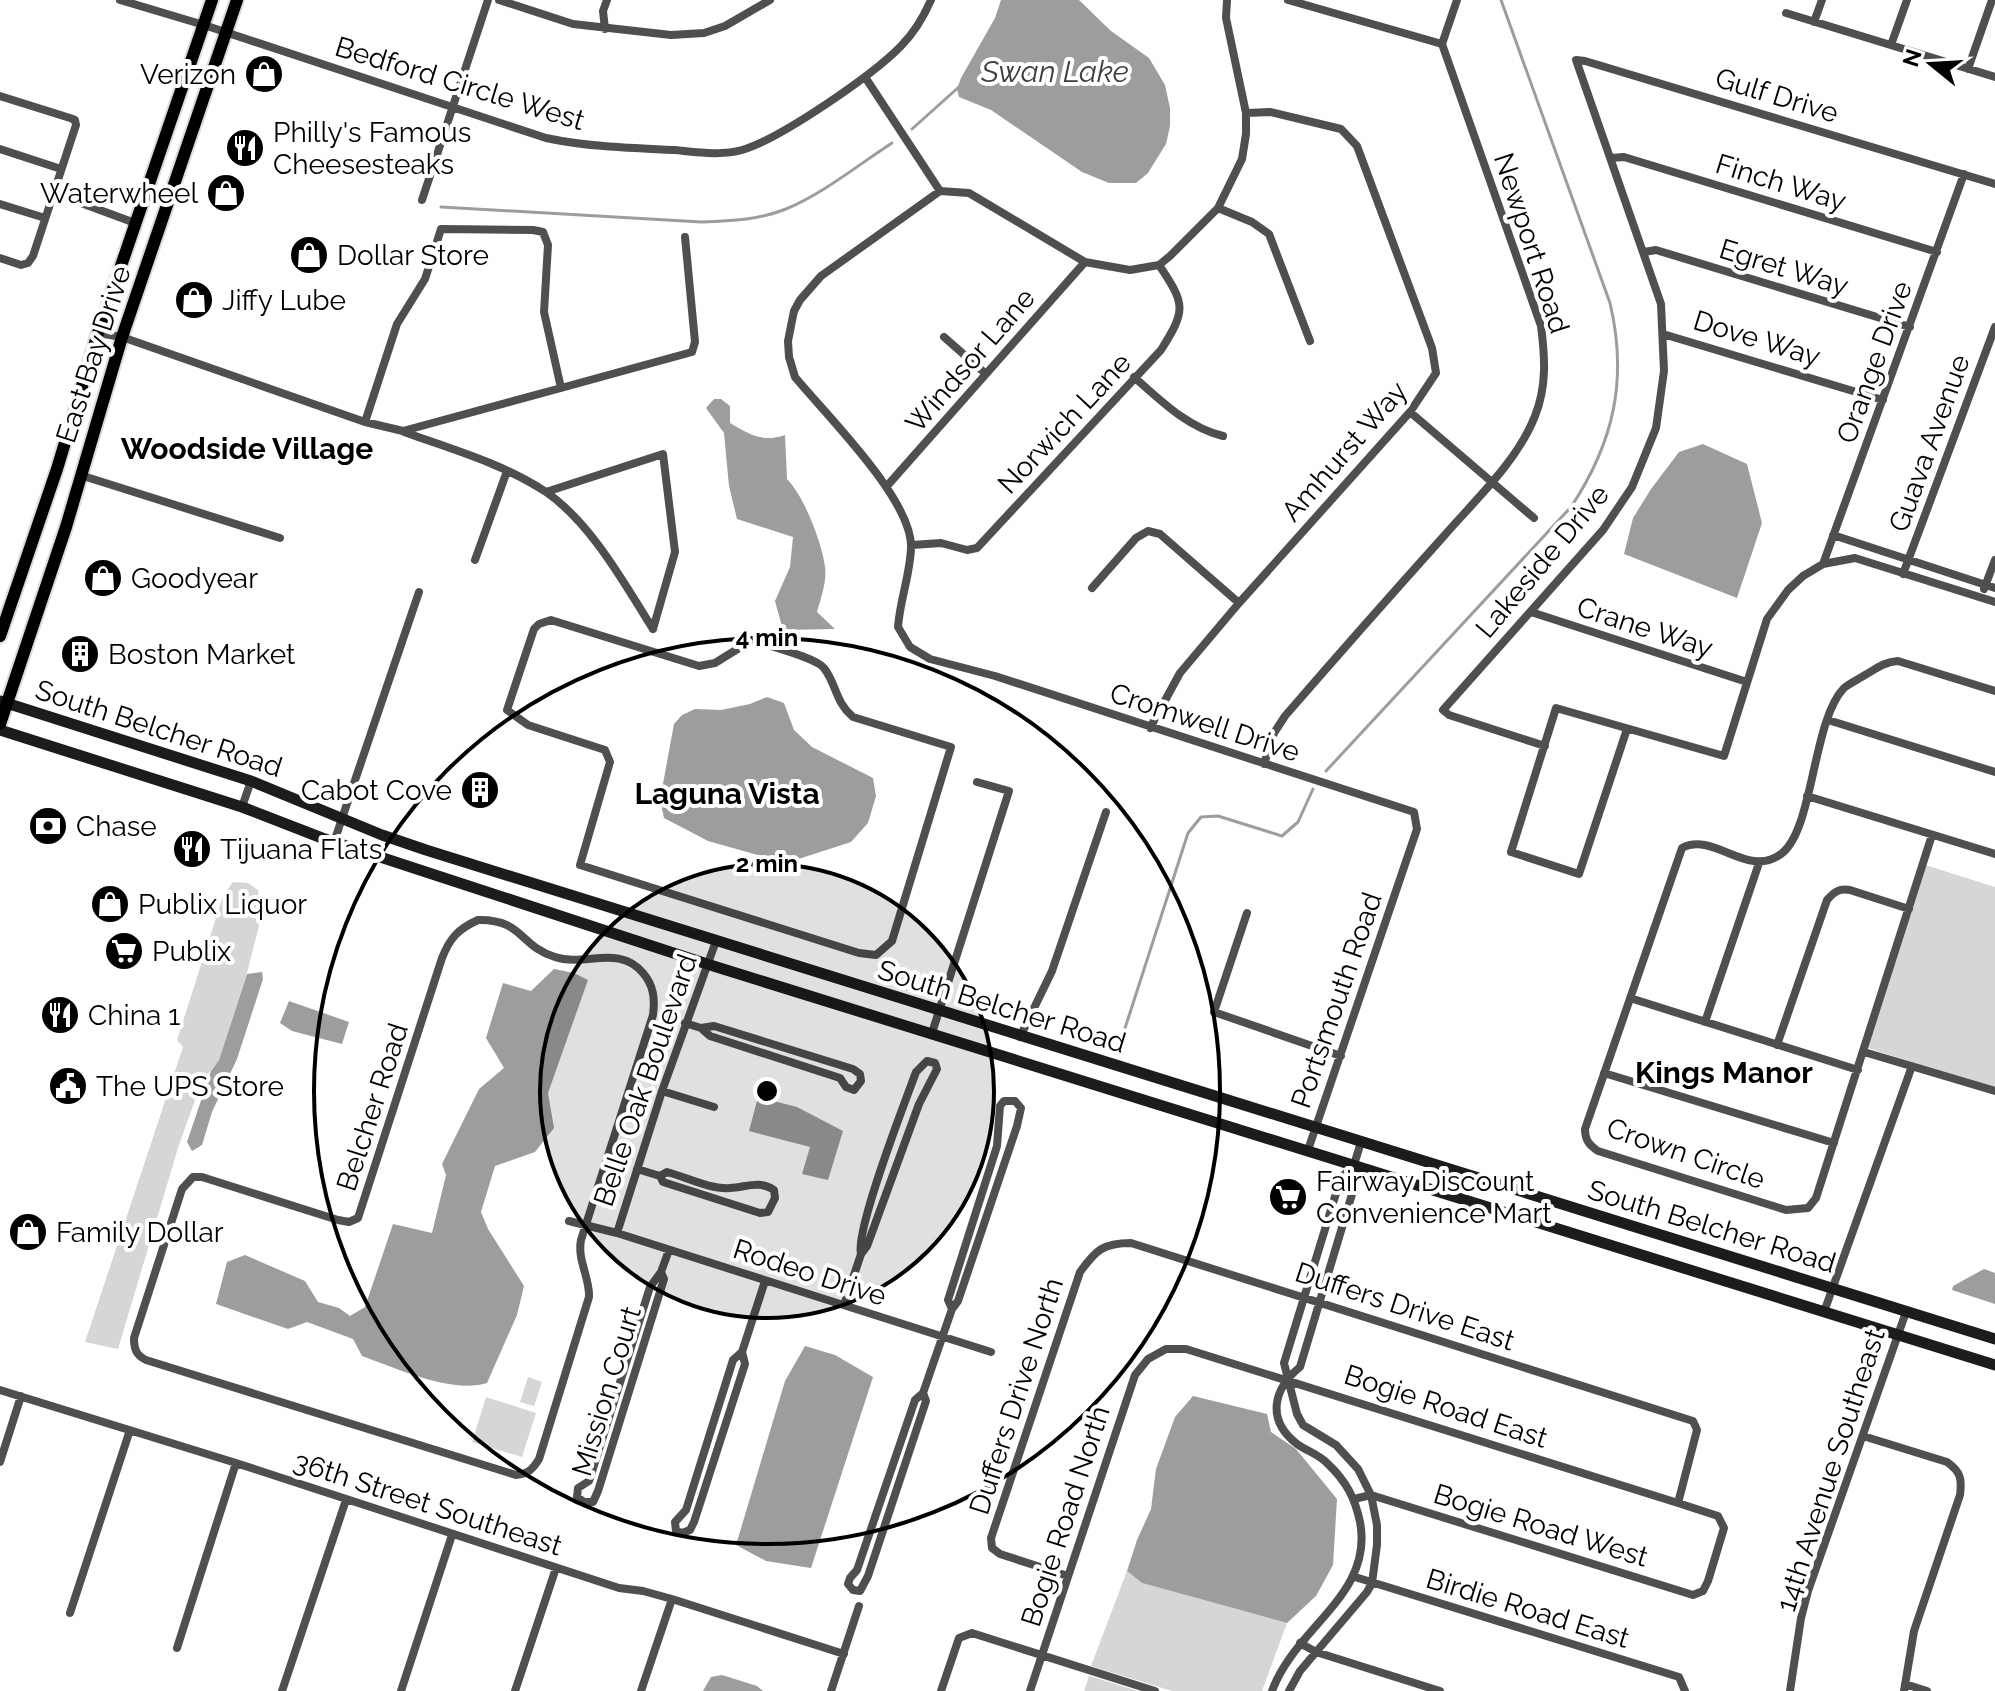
<svg xmlns="http://www.w3.org/2000/svg" width="1995" height="1691" viewBox="0 0 1995 1691" font-family="Raleway,sans-serif">
<style>
.green{fill:#d6d6d6}
.water{fill:#9d9d9d}
.lines{fill:none;stroke-linecap:round;stroke-linejoin:round}
.stream{stroke:#9d9d9d;stroke-width:3}
.primary-casing{stroke:#dbdbdb;stroke-width:16}
.minor{stroke:#4f4f4f;stroke-width:8}
.secondary{stroke:#1c1c1c;stroke-width:11}
.primary{stroke:#000;stroke-width:12}
.ring{fill:none;stroke:#000;stroke-width:4}
.labels{text-anchor:middle;stroke-width:8;stroke-linejoin:round;paint-order:stroke}
.poi-label{font-size:28px;fill:#000;stroke:#fff;text-anchor:start}
.street-label{font-size:28px;fill:#000;stroke:#fff}
.water-label{font-size:30px;font-style:italic;fill:#3e3e3e;stroke:#fff}
.neighbourhood-label{font-size:30px;font-weight:bold;fill:#000;stroke:#fff}
.centre{fill:#000;stroke:#fff;stroke-width:4}
.ring-label{font-size:24px;text-anchor:middle;font-weight:bold;fill:#000;stroke:#fff;stroke-width:8;stroke-linejoin:round;paint-order:stroke}
</style>
<rect width="100%" height="100%" fill="#fff"/>
<path class="green" d="M1922,864L1995,887V1089L1868,1048Z
M233,882L248,883L258,890L261,914L258,930L247,973L219,1060L201,1083L178,1148L118,1349L85,1342L183,1047L177,1040L223,896Z
M528,1377L542,1382L534,1406L520,1402Z
M486,1397L536,1413L522,1457L472,1442Z
M1127,1571L1142,1583L1287,1623L1262,1691H1172L1091,1666Z
M1089,1676H1090L1138,1691H1084Z"/>
<path class="water" d="M1001,0H1079L1111,31L1149,58L1165,85L1170,108V126L1166,144L1148,173L1136,183H1109L1082,172L991,110L959,97L957,89L961,78L995,18Z
M714,399H721L730,406V423C749,434 762,443 785,435L787,479C804,496 822,543 825,567C827,582 821,597 817,612L835,629L783,630L775,601L790,567L793,537L737,519L729,486L724,433L706,408Z
M1703,444L1747,464L1762,523L1737,598L1624,554L1633,518L1651,489L1679,452Z
M767,697L784,703L794,730L812,747L873,778L876,796L868,823L851,842L786,863L708,841L664,818L660,800L674,724L682,715L695,709L721,710L750,704Z
M554,969L574,973L588,980L548,1093L554,1128L535,1152L495,1166L481,1212L488,1229L524,1286L517,1315L487,1383C451,1394 396,1368 362,1356L353,1339L307,1322L288,1329L216,1304L227,1262L245,1255L305,1281L318,1302L339,1308L350,1316L365,1307L393,1224L432,1233L446,1175L442,1164L479,1089L504,1068L486,1038L503,983L531,991Z
M262,972L263,979L237,1059L212,1112L202,1145L192,1151L187,1142L211,1071L219,1060L247,974Z
M289,1001L349,1022L342,1044L292,1031L280,1023Z
M758,1097L797,1107L843,1131L828,1180L802,1174L810,1147L749,1131Z
M1984,1269L1995,1273V1304L1952,1290L1953,1286Z
M805,1346L835,1355L873,1377L811,1568L766,1561L736,1545L785,1381Z
M1193,1396L1267,1414L1271,1432L1296,1449L1337,1499L1333,1565L1316,1596L1287,1623L1142,1583L1127,1571L1137,1540L1151,1509L1156,1469L1175,1417Z
M722,1675L757,1686L763,1691H703L711,1677Z"/>
<g class="lines">
<path class="stream" d="M912,129L960,86
M441,207L701,222C729,221 759,220 786,209C824,193 858,165 892,143
M1326,771L1571,507C1614,442 1628,379 1610,303L1501,0
M1117,1053L1188,833L1201,817L1218,816L1282,836L1298,822L1313,789"/>
<g class="primary-casing">
<path id="primary" d="M0,636L57,469L98,333L212,0
M0,724L66,527L122,337L237,0"/>
</g>
<path class="minor" d="M120,0L204,25L546,138C589,147 631,148 675,150C696,152 721,156 742,150C780,139 873,75 901,46C914,33 924,16 931,0
M499,0L573,24L671,35L704,33L725,26L770,0
M1227,0L1226,18L1246,113V134L1242,159L1218,208L1170,256L1159,265L1130,270L1085,262L969,193L940,191L821,276L800,300L794,311L788,341L789,357L795,377C826,415 913,500 911,548C910,575 900,600 898,627L910,647L930,659L995,676L1414,812L1417,829L1308,1150
M1786,13L1995,77
M1814,22L1822,0
M605,29L603,11L607,0
M1442,44L1457,0
M1891,45L1907,0
M1968,69L1992,0
M865,77L940,191
M0,96L70,118L75,120L76,125L33,256L28,263L21,265L0,258
M0,149L61,169
M1611,158L1624,157L1937,252
M54,193L135,223
M422,200L488,0
M0,204L45,218
M1218,208L1252,222L1269,234L1310,341
M1644,252L1656,250L1910,327
M98,333L122,337L365,422L403,431L561,388L544,312L548,245L543,232L533,230L441,229L425,279L397,324L365,422
M1663,334L1883,400
M944,337L986,374
M1134,377C1160,400 1188,428 1223,436
M561,388L692,352L695,342L685,237
M1410,412L1534,518
M404,432C451,449 504,464 546,492C591,523 624,583 653,629
M80,475L280,538
M887,486L1085,262
M546,492L663,454L675,552L653,629
M1833,535L1995,588
M912,545L941,543L967,550L977,548L1161,350C1186,310 1186,305 1159,265
M475,560L507,471
M1823,564L1964,174
M1903,574L1995,327
M1092,588L1136,538L1148,531L1160,534L1239,603
M1984,589L1995,560
M1531,612L1747,682
M551,620L699,666L715,663L752,640C768,646 815,657 824,668C837,685 835,702 853,717L951,747L892,941L876,955L859,953L580,865L610,762L605,750L528,725L507,710L534,629L539,624Z
M1828,720L1995,772
M1150,728L1180,673L1239,603L1410,412L1436,373L1432,348L1357,146L1341,129L1270,112L1246,113
M1627,729L1579,874L1511,852L1556,708L1724,756L1767,619L1788,590L1803,576L1823,564L1855,558L1995,602
M1545,746L1449,715L1443,710L1603,530L1632,487L1656,428L1664,371L1661,304L1576,60L1585,61L1995,184
M1264,764L1274,733L1285,716C1337,656 1390,596 1443,537C1475,500 1517,462 1535,416C1547,386 1545,357 1541,326L1442,44L1288,0
M1807,796L1995,854
M242,807L251,781
M1932,835L1816,1198L1808,1208L1786,1210L1598,1151C1589,1145 1585,1140 1585,1129L1682,848C1714,831 1747,879 1781,854C1814,830 1812,721 1844,688C1850,683 1859,679 1865,675C1877,668 1884,662 1898,661L1995,691
M334,842L419,592
M1247,913L1214,1012L1341,1056
M478,920C523,919 519,946 555,957C585,967 619,944 643,973C654,986 655,999 653,1015L581,1240C577,1260 590,1278 589,1297L539,1459C533,1469 528,1474 516,1475L146,1360C136,1355 134,1349 134,1338L182,1189L193,1177H202L338,1220L349,1222L358,1218L442,958C450,938 458,929 478,920Z
M1630,998L1858,1070
M1705,1022L1759,863
M685,1023L701,1028L710,1036L840,1078L846,1087L854,1090L861,1081L860,1074L853,1069L714,1026L701,1028
M932,1033L1009,791L977,782
M1020,1037L1052,971L1106,812
M1777,1045L1827,900C1834,892 1839,888 1850,890L1909,909
M1864,1052L1995,1091
M1604,1073L1834,1143
M662,1091L714,1107
M637,1169L660,1176L663,1182L760,1213L768,1212L775,1198L774,1190C759,1180 747,1187 730,1188C711,1190 686,1177 667,1172L660,1176
M569,1221L617,1233L991,1352
M617,1233L662,1091L716,941
M661,1272L650,1287L589,1481L578,1488L577,1497L584,1502H593L598,1491L664,1279L661,1272L669,1250
M844,1305L861,1254L867,1246L919,1104L937,1069L935,1063L927,1061L916,1072C905,1102 855,1230 861,1254
M1824,1312L1912,1066
M742,1352L745,1364L694,1522L690,1530L682,1533L676,1531L675,1522L686,1510L733,1360L742,1352L765,1281
M0,1390L236,1463L619,1588L643,1591L672,1599L844,1654
M923,1393L926,1401L868,1576L860,1591L853,1590L848,1584L850,1578L857,1570L915,1400L923,1393L952,1309L958,1301L1017,1126L1021,1108L1015,1101H1004L1000,1106L997,1146L948,1300L952,1309
M1863,1436L1947,1462C1961,1472 1962,1479 1960,1495L1914,1631L1904,1691
M0,1462L21,1396
M1068,1576L1000,1554L992,1548L991,1538L1080,1272C1096,1250 1103,1243 1131,1243L1693,1421L1697,1430L1678,1503
M1355,1577L1679,1677L1685,1691
M70,1613L130,1430
M1300,1643L1316,1652L1440,1691
M177,1648L236,1463
M1905,1684L1927,1691
M282,1691L346,1500
M401,1691L452,1535
M515,1691L556,1568
M641,1691L672,1599
M831,1691L859,1606
M941,1691L959,1638L972,1633L1155,1691
M1030,1691L1135,1375L1148,1359L1166,1349H1186L1678,1503L1718,1516L1724,1528L1708,1581L1703,1591L1693,1595L1371,1495L1354,1499
M1272,1691C1295,1627 1374,1595 1360,1522C1355,1498 1346,1481 1328,1464C1320,1455 1307,1451 1297,1444C1266,1420 1273,1389 1300,1367L1356,1181L1353,1168
M1289,1691L1300,1671L1367,1592L1372,1583L1377,1545V1525L1371,1495L1358,1469L1336,1445L1303,1425L1297,1414L1284,1363L1341,1177L1353,1168L1361,1142
M1790,1691L1801,1618L1808,1591L1906,1312"/>
<path class="secondary" d="M0,701L251,781L382,835L426,850L1995,1339
M0,730L242,807L322,838L707,964L1995,1365"/>
<use href="#primary" class="primary"/>
</g>
<circle cx="767" cy="1091" r="227" fill="#000" fill-opacity=".12"/>
<g class="ring">
<circle cx="767" cy="1091" r="227"/>
<circle cx="767" cy="1091" r="453"/>
</g>
<defs>
<g id="shop-disc" transform="scale(2)"><circle r="9.5" fill="#000" stroke="#fff"/><path d="M-5-2.5h2.3a2.7 3.5 0 0 1 5.4 0H5L5.5 6h-11ZM-1.5-2.5h3a1.5 2.3 0 0 0-3 0Z" fill="#fff"/></g>
<g id="restaurant-disc" transform="scale(2)"><circle r="9.5" fill="#000" stroke="#fff"/><path d="M-5-6h1v4h1v-4h1v4h1v-4h1v5L-1.5 .5V6h-2V.5L-5-1ZM5-6V6H3V1.5H1.5Q1.5-4 5-6Z" fill="#fff"/></g>
<g id="building-disc" transform="scale(2)"><circle r="9.5" fill="#000" stroke="#fff"/><path d="M-4-6H4V6H1V3H-1V6H-4ZM-2.5-4.3h1.7v1.8h-1.7ZM.8-4.3h1.7v1.8H.8ZM-2.5-1h1.7V.8h-1.7ZM.8-1h1.7V.8H.8Z" fill="#fff"/></g>
<g id="bank-disc" transform="scale(2)"><circle r="9.5" fill="#000" stroke="#fff"/><path d="M-6-4H6V4H-6ZM0-2.3a2.3 2.3 0 1 0 0 4.6a2.3 2.3 0 1 0 0-4.6Z" fill="#fff"/></g>
<g id="supermarket-disc" transform="scale(2)"><circle r="9.5" fill="#000" stroke="#fff"/><path d="M-6-5.5h2.5l.6 2H6L4.5 2H-2.5L-4.4-4H-6ZM-1.5 3.2a1.3 1.3 0 1 0 .1 0ZM3 3.2a1.3 1.3 0 1 0 .1 0Z" fill="#fff"/></g>
<g id="civic-disc" transform="scale(2)"><circle r="9.5" fill="#000" stroke="#fff"/><path d="M-.6-6.5H3V-4.5H.6V-3L4-1V1h2V6H-6V1h2V-1L-.6-3ZM-1.2 2.5V6h2.4V2.5Z" fill="#fff"/></g>
</defs>
<g fill-rule="evenodd">
<use href="#shop-disc" x="264" y="74"/>
<use href="#restaurant-disc" x="245" y="148"/>
<use href="#shop-disc" x="226" y="193"/>
<use href="#shop-disc" x="309" y="255"/>
<use href="#shop-disc" x="194" y="300"/>
<use href="#shop-disc" x="103" y="578"/>
<use href="#building-disc" x="80" y="654"/>
<use href="#building-disc" x="480" y="790"/>
<use href="#bank-disc" x="48" y="826"/>
<use href="#restaurant-disc" x="192" y="849"/>
<use href="#shop-disc" x="110" y="904"/>
<use href="#supermarket-disc" x="124" y="951"/>
<use href="#restaurant-disc" x="60" y="1015"/>
<use href="#civic-disc" x="68" y="1086"/>
<use href="#supermarket-disc" x="1288" y="1197"/>
<use href="#shop-disc" x="28" y="1232"/>
</g>
<g class="labels">
<g class="poi-label">
<text x="236" y="84" text-anchor="end">Verizon</text>
<text x="273" y="142">Philly's Famous<tspan x="273" dy="32">Cheesesteaks</tspan></text>
<text x="198" y="203" text-anchor="end">Waterwheel</text>
<text x="337" y="265">Dollar Store</text>
<text x="222" y="310">Jiffy Lube</text>
<text x="131" y="588">Goodyear</text>
<text x="108" y="664">Boston Market</text>
<text x="452" y="800" text-anchor="end">Cabot Cove</text>
<text x="76" y="836">Chase</text>
<text x="220" y="859">Tijuana Flats</text>
<text x="138" y="914">Publix Liquor</text>
<text x="152" y="961">Publix</text>
<text x="88" y="1025">China 1</text>
<text x="96" y="1096">The UPS Store</text>
<text x="1316" y="1191">Fairway Discount<tspan x="1316" dy="32">Convenience Mart</tspan></text>
<text x="56" y="1242">Family Dollar</text>
</g>
<g class="street-label">
<text transform="translate(460 83) rotate(17)" y="10">Bedford Circle West</text>
<text transform="translate(1777 95) rotate(17)" y="10">Gulf Drive</text>
<text transform="translate(1781 182) rotate(17)" y="10">Finch Way</text>
<text transform="translate(1532 243) rotate(72)" y="10">Newport Road</text>
<text transform="translate(1784 267) rotate(17)" y="10">Egret Way</text>
<text transform="translate(1757 338) rotate(17)" y="10">Dove Way</text>
<text transform="translate(93 354) rotate(-72)" y="10">East Bay Drive</text>
<text transform="translate(970 360) rotate(-49)" y="10">Windsor Lane</text>
<text transform="translate(1874 362) rotate(-70)" y="10">Orange Drive</text>
<text transform="translate(1064 423) rotate(-47)" y="10">Norwich Lane</text>
<text transform="translate(1929 443) rotate(-70)" y="10">Guava Avenue</text>
<text transform="translate(1344 451) rotate(-49)" y="10">Amhurst Way</text>
<text transform="translate(1542 561) rotate(-50)" y="10">Lakeside Drive</text>
<text transform="translate(1645 627) rotate(18)" y="10">Crane Way</text>
<text transform="translate(1205 722) rotate(18)" y="10">Cromwell Drive</text>
<text transform="translate(159 728) rotate(18)" y="10">South Belcher Road</text>
<text transform="translate(1336 1000) rotate(-71)" y="10">Portsmouth Road</text>
<text transform="translate(1002 1006) rotate(17)" y="10">South Belcher Road</text>
<text transform="translate(645 1080) rotate(-71)" y="10">Belle Oak Boulevard</text>
<text transform="translate(372 1107) rotate(-72)" y="10">Belcher Road</text>
<text transform="translate(1686 1153) rotate(19)" y="10">Crown Circle</text>
<text transform="translate(1712 1226) rotate(17)" y="10">South Belcher Road</text>
<text transform="translate(810 1272) rotate(18)" y="10">Rodeo Drive</text>
<text transform="translate(1405 1306) rotate(18)" y="10">Duffers Drive East</text>
<text transform="translate(606 1391) rotate(-73)" y="10">Mission Court</text>
<text transform="translate(1016 1396) rotate(-72)" y="10">Duffers Drive North</text>
<text transform="translate(1446 1406) rotate(18)" y="10">Bogie Road East</text>
<text transform="translate(1830 1470) rotate(-72)" y="10">14th Avenue Southeast</text>
<text transform="translate(428 1503) rotate(18)" y="10">36th Street Southeast</text>
<text transform="translate(1065 1516) rotate(-72)" y="10">Bogie Road North</text>
<text transform="translate(1541 1525) rotate(17)" y="10">Bogie Road West</text>
<text transform="translate(1528 1608) rotate(17)" y="10">Birdie Road East</text>
</g>
<g class="water-label">
<text x="1055" y="82">Swan Lake</text>
</g>
<g class="neighbourhood-label">
<text x="247" y="459">Woodside Village</text>
<text x="727" y="804">Laguna Vista</text>
<text x="1724" y="1083">Kings Manor</text>
</g>
</g>
<circle cx="767" cy="1091" r="12" class="centre"/>
<g class="ring-label">
<text x="767" y="646">4 min</text>
<text x="767" y="872">2 min</text>
</g>
<g transform="translate(1931 64) rotate(288)" stroke="#ffffff" stroke-width="6" paint-order="stroke">
<path d="M0-6L14 30L0 20L-14 30Z" fill="#000000"/>
<text y="-12" font-size="22" font-weight="bold" text-anchor="middle" fill="#000000">N</text>
</g>
</svg>
